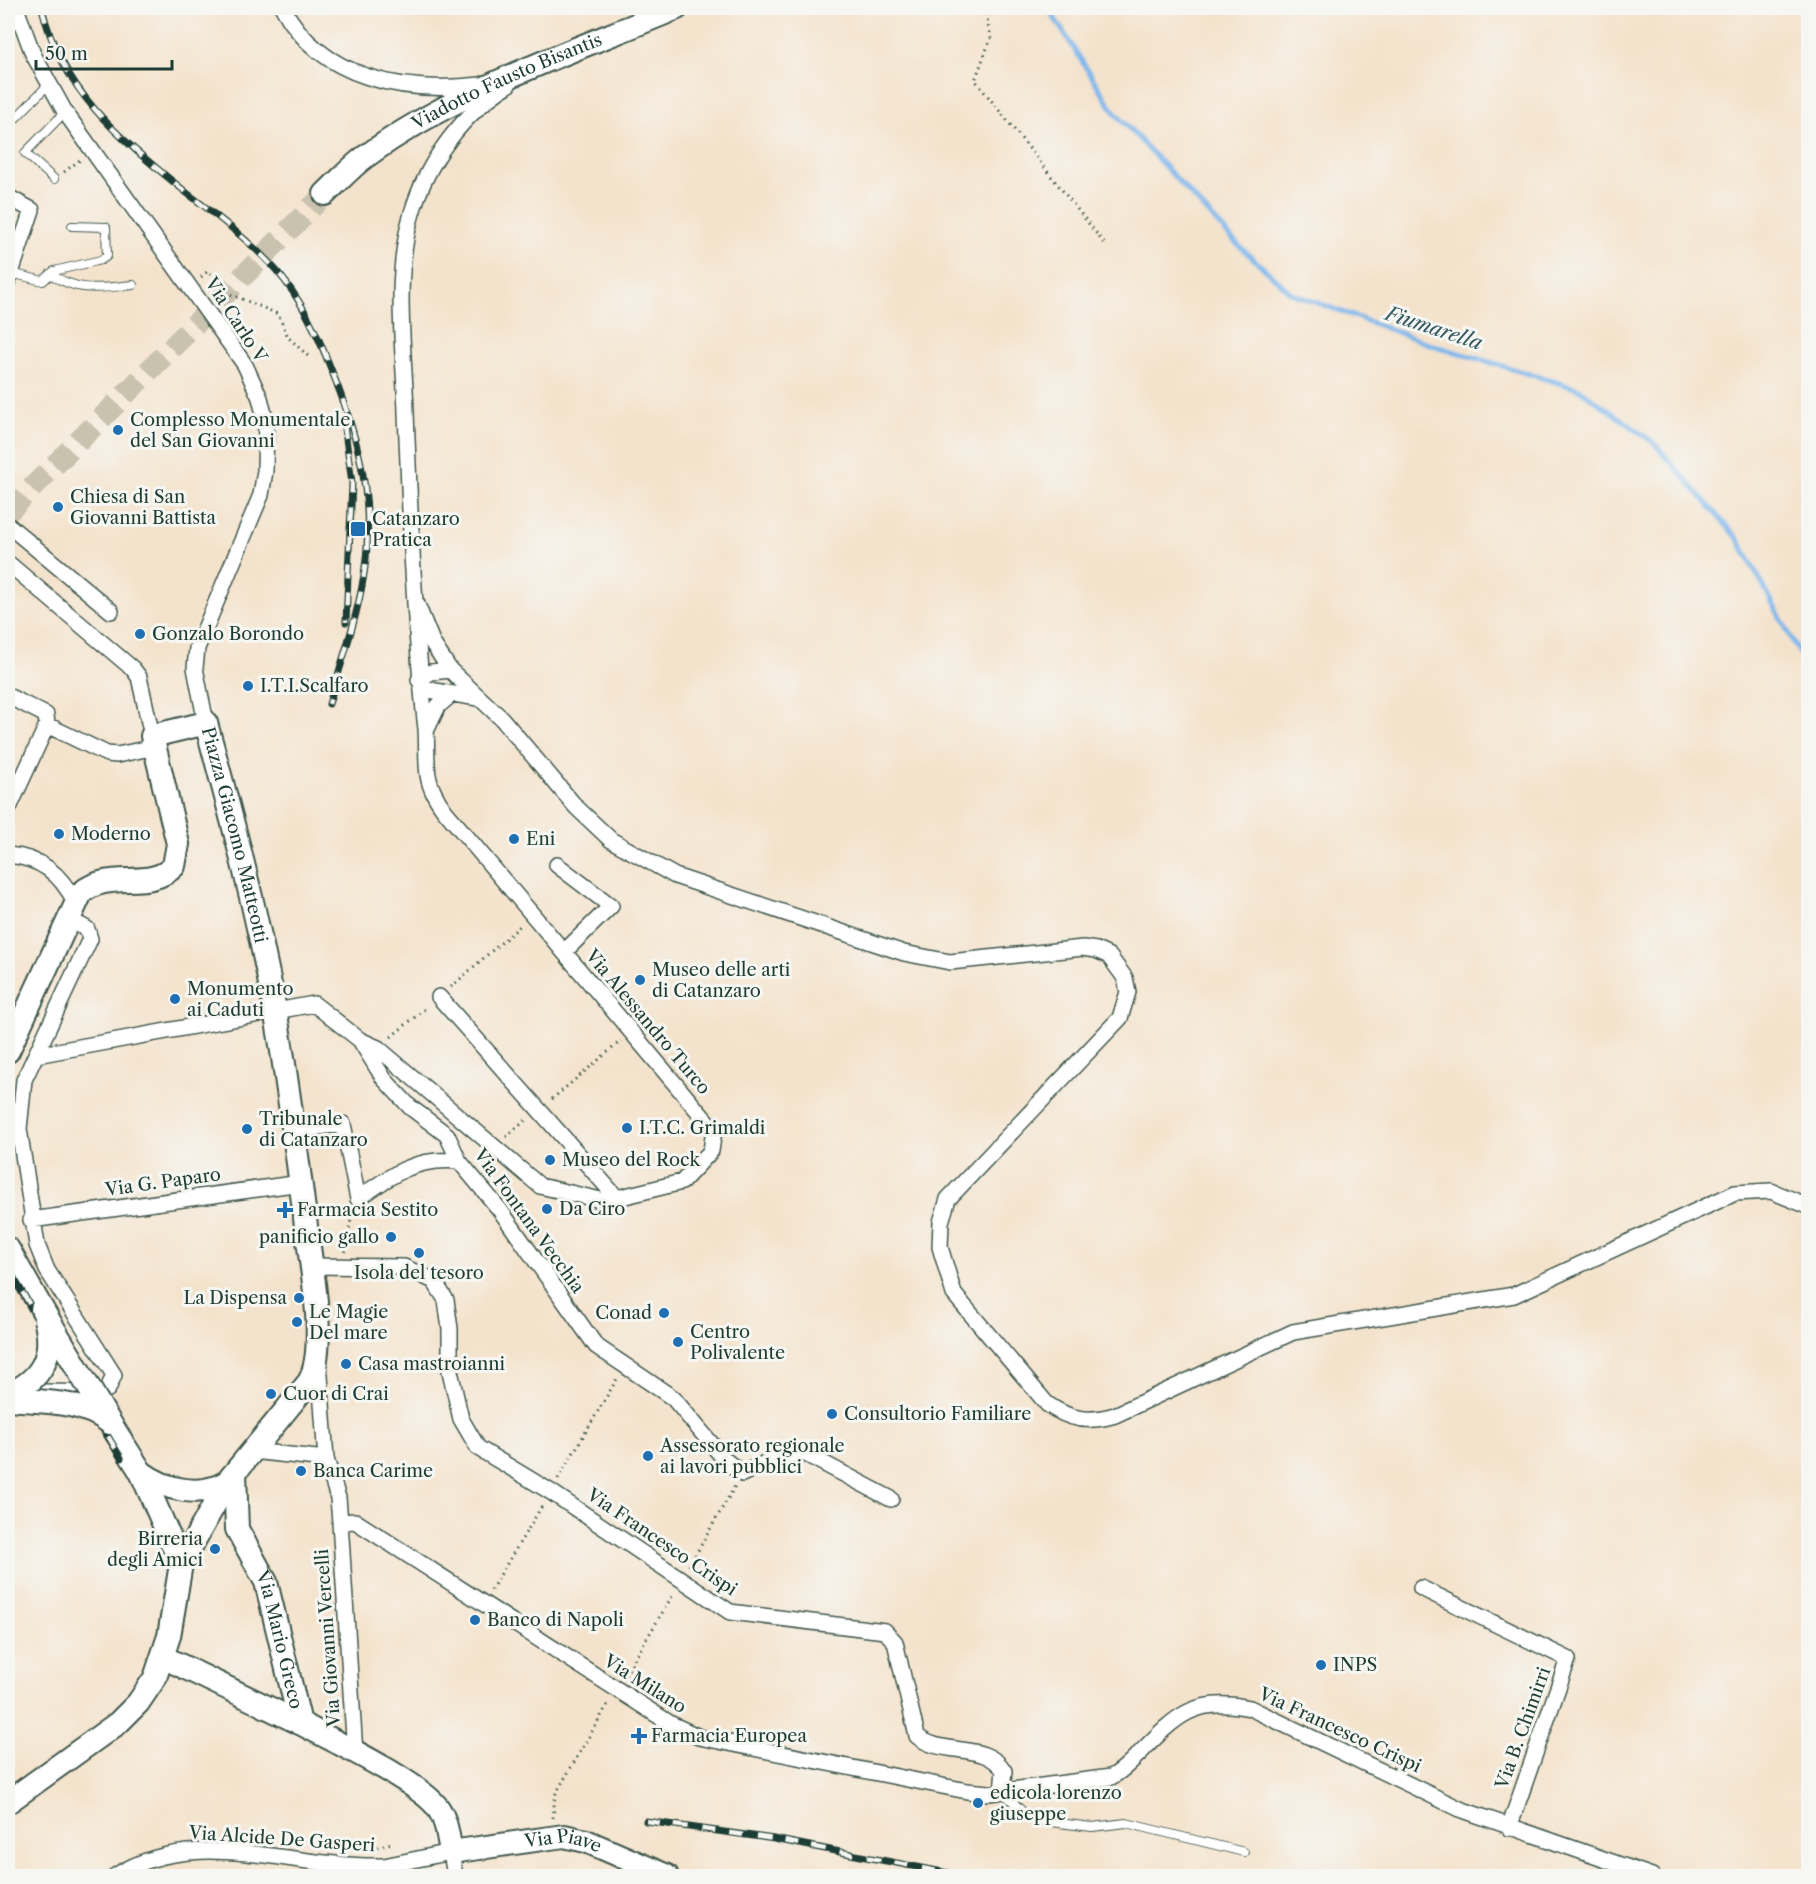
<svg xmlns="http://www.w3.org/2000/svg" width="1816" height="1884" viewBox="0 0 1816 1884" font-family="'Libre Caslon Text',serif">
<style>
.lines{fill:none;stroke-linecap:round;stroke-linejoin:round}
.stream{stroke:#7bb6ec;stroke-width:5}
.secondary-tunnel{stroke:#c9c2ae;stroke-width:22;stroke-dasharray:22 11;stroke-linecap:butt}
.lane-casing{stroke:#3f564b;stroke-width:10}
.street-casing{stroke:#3f564b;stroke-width:18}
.secondary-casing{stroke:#3f564b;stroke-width:26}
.path{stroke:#3f564b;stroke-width:3;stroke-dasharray:1.5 4.5;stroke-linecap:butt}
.lane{stroke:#fff;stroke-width:8}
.street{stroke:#fff;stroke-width:15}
.secondary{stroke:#fff;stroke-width:22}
.rail-casing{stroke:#1f3d34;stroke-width:7}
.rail{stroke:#f6f6f2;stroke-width:4.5;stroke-dasharray:14;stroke-linecap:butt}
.secondary-bridge-casing{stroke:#3f564b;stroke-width:26;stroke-linecap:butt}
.secondary-bridge{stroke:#fff;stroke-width:22}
.poi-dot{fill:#1f6fb2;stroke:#f6f6f2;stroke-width:2}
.labels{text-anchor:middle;stroke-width:6;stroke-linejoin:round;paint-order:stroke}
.street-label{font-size:18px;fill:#1f3d34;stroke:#f6f6f2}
.poi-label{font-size:18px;fill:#1f3d34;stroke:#f6f6f2;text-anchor:start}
.water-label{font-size:20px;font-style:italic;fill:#365b62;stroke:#f6f6f2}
</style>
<rect width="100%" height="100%" fill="#f6f6f2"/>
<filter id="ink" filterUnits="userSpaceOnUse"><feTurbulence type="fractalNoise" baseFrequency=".0167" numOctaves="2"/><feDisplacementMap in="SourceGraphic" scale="12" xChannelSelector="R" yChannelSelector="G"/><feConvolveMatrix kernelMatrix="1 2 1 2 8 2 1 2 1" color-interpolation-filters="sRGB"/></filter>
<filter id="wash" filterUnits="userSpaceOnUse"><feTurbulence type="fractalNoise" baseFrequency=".008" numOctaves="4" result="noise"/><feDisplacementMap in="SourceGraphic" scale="24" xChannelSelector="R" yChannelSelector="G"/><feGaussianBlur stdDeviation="1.35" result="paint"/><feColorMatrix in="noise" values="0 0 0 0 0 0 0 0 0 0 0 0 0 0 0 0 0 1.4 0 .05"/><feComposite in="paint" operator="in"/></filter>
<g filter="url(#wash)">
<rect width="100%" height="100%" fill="#f4e3cc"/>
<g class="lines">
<path class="stream" d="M1048,8L1115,113L1236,243L1291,293L1432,345L1579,389L1653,442L1738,539L1808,669"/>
</g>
</g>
<g filter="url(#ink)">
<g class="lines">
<path class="secondary-tunnel" d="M8,512L325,194"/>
<g class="lane-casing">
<path id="lane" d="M8,126L48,85
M54,179L25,153L65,112
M11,273L43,281L54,271L101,260L107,256L106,227L72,226
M50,274C80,293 99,288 133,285
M1002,1791L1024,1813L1042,1821L1092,1827L1126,1823L1244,1852"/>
</g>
<g class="street-casing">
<path id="street" d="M16,8L33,54L65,112L245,365L260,398L266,422L265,471L261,495L197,648L195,668L206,723
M283,8C321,80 406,94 481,85
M8,197L32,210L8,282
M8,525L111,611
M8,563L133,669L139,677L152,736
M416,602L433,644L450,670L502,719L576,807L611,840L675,876L904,953L950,962L1083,948L1096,950L1109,956L1125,978L1128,992L1120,1018L948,1199L941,1222L940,1247L954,1294L1047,1404C1070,1420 1088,1423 1115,1415L1293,1332L1514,1295L1735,1193L1771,1191L1808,1206
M419,680L429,690L478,698
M419,680L431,672L450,670
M8,696L46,715L47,725
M47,725L107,754L117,755L155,747
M426,731L438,706L451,695
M8,810L47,725
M8,855C41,858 60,873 75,902
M557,865L611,906L564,952
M439,997L617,1198
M360,1040L384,1079L410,1107L447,1135L459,1161L500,1210L596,1346L673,1398L725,1460L742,1474L780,1456L804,1453L891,1499
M36,1055L314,1004L360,1040L378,1048L540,1186L605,1201L682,1182L711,1151L714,1130L445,811C437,800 430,789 428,775C426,760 427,744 426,729C414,624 410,518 406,412C404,348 393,276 412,213C427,161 463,113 508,85
M293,1130L343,1124L358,1199C392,1174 416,1157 459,1161
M31,1220L301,1183
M312,1266L404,1267L434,1281L446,1300L450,1329V1371L461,1419L478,1448L551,1492L730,1612L885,1631L895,1642L917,1736C941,1757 987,1741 1004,1771L1002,1791
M319,1362L326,1459L338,1498L340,1522L355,1753
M43,1392L101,1393L108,1389L114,1375L47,1270L37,1245L19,1129L24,1080L90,939L87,929L70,920
M252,1451L326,1459
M340,1522L355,1521L671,1724L699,1737L967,1791L989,1793L1111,1777C1123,1771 1130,1762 1140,1753C1176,1716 1195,1696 1250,1708L1460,1809L1652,1876
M1421,1588L1568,1659L1509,1828
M115,1876C192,1827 282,1865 367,1866H384L451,1852L455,1876"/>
</g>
<g class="secondary-casing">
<g id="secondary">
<path id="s1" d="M325,194C338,182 351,167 365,157C458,89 572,52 677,8"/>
<path id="s2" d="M8,1051L81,893C110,868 149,892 174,866L178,844L152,736L206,723C232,818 257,913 275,1010C288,1081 297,1154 306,1226C311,1266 328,1348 309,1382L227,1482L181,1564"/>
<path d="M8,1249L42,1309"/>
<path d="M141,1472C165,1490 200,1498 227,1482"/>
<path id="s3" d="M235,1473L237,1529L266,1582L300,1723C332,1740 419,1782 438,1808C447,1821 448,1837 451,1852L564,1836L586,1841L667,1876"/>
<path d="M163,1657L300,1723"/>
<path d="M8,1802L118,1723L138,1703L155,1678L169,1636L181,1564L141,1472L110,1423"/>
</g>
</g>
<path class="path" d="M985,8L991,38L975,80L1104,243
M698,10L705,8
M64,172L80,160
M201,277L208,271L230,294L278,314L288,337L308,356
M451,987L520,926
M391,1037L427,1007
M552,1099L621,1041
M506,1137L526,1120
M345,1252L352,1214
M558,1479L617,1379
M689,1566L735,1486
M491,1590L542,1506
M625,1675L674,1593
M553,1818L555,1795L608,1704
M371,1848L392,1843"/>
<use href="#lane" class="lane"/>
<use href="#street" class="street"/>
<use href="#secondary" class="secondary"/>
<g class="rail-casing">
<path id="rail" d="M42,8C62,93 122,140 187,193C218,217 250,241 276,270C302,300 317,333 331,369C356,431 373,491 366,559C361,608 343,657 329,704
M344,424L352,483L346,622
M8,1268L121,1458
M646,1821L774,1839L963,1876"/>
</g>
<use href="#rail" class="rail"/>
<g class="secondary-bridge-casing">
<path id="secondary-bridge" d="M42,1309L110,1423
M8,1394C42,1380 55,1355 45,1319
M8,1399C41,1402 81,1400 109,1422"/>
</g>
<use href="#secondary-bridge" class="secondary-bridge"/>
</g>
</g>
<g class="poi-dot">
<circle cx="118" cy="430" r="6"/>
<circle cx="58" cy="507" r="6"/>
<rect x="350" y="521" width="16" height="16" rx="3"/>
<circle cx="140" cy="634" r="6"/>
<circle cx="248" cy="686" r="6"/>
<circle cx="59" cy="834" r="6"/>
<circle cx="514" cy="839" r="6"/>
<circle cx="640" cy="980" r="6"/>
<circle cx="175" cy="999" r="6"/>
<circle cx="627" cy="1128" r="6"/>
<circle cx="247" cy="1129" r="6"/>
<circle cx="550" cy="1160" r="6"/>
<circle cx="547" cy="1209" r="6"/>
<path d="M282 1201h6v6h6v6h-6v6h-6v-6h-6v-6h6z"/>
<circle cx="391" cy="1237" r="6"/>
<circle cx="419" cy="1253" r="6"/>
<circle cx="299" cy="1298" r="6"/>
<circle cx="664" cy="1313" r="6"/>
<circle cx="297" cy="1322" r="6"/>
<circle cx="678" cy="1342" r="6"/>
<circle cx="346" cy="1364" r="6"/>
<circle cx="271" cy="1394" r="6"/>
<circle cx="832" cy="1414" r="6"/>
<circle cx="648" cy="1456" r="6"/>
<circle cx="301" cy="1471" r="6"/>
<circle cx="215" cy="1549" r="6"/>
<circle cx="475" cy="1620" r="6"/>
<circle cx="1321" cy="1665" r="6"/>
<path d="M636 1727h6v6h6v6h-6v6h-6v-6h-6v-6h6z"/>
<circle cx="978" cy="1803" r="6"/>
</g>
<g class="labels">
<g class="street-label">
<text dy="6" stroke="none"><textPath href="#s1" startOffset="216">Viadotto Fausto Bisantis</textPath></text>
<text transform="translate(236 320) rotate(57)" y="6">Via Carlo V</text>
<text dy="6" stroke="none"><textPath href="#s2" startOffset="578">Piazza Giacomo Matteotti</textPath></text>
<text transform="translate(648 1022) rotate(50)" y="6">Via Alessandro Turco</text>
<text transform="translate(163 1182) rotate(-8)" y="6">Via G. Paparo</text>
<text transform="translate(529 1221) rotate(54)" y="6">Via Fontana Vecchia</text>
<text transform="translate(662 1542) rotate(34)" y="6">Via Francesco Crispi</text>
<text transform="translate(328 1638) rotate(-94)" y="6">Via Giovanni Vercelli</text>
<text dy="6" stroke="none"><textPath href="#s3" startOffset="176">Via Mario Greco</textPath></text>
<text transform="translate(645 1684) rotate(32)" y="6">Via Milano</text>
<text transform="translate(1523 1728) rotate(-70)" y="6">Via B. Chimirri</text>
<text transform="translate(1340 1730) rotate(25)" y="6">Via Francesco Crispi</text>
<text transform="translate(282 1839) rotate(4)" y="6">Via Alcide De Gasperi</text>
<text dy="6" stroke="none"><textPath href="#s3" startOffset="584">Via Piave</textPath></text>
</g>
<g class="poi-label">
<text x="130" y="426">Complesso Monumentale<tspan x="130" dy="21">del San Giovanni</tspan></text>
<text x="70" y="503">Chiesa di San<tspan x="70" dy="21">Giovanni Battista</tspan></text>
<text x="372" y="525">Catanzaro<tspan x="372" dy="21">Pratica</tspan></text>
<text x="152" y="640">Gonzalo Borondo</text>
<text x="260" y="692">I.T.I.Scalfaro</text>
<text x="71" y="840">Moderno</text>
<text x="526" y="845">Eni</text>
<text x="652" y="976">Museo delle arti<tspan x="652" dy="21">di Catanzaro</tspan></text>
<text x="187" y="995">Monumento<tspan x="187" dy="21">ai Caduti</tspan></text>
<text x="259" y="1125">Tribunale<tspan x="259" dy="21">di Catanzaro</tspan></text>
<text x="639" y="1134">I.T.C. Grimaldi</text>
<text x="562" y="1166">Museo del Rock</text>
<text x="559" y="1215">Da Ciro</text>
<text x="297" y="1216">Farmacia Sestito</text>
<text x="379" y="1243" text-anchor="end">panificio gallo</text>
<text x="419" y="1279" text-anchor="middle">Isola del tesoro</text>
<text x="287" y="1304" text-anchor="end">La Dispensa</text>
<text x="309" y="1318">Le Magie<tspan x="309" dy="21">Del mare</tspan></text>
<text x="652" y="1319" text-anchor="end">Conad</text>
<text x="690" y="1338">Centro<tspan x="690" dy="21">Polivalente</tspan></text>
<text x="358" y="1370">Casa mastroianni</text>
<text x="283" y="1400">Cuor di Crai</text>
<text x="844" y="1420">Consultorio Familiare</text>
<text x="660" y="1452">Assessorato regionale<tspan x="660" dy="21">ai lavori pubblici</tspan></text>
<text x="313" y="1477">Banca Carime</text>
<text x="203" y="1545" text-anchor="end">Birreria<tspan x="203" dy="21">degli Amici</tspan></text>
<text x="487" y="1626">Banco di Napoli</text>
<text x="1333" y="1671">INPS</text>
<text x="651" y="1742">Farmacia Europea</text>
<text x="990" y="1799">edicola lorenzo<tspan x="990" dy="21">giuseppe</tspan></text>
</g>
<g class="water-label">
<text transform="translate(1434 328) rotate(18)" y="7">Fiumarella</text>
</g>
</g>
<rect width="1816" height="1884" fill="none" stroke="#f6f6f2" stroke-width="30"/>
<path d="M36 60v9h136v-9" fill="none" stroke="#1f3d34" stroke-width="3"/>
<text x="45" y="60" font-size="18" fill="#1f3d34" stroke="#f6f6f2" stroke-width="4.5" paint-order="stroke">50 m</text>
</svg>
